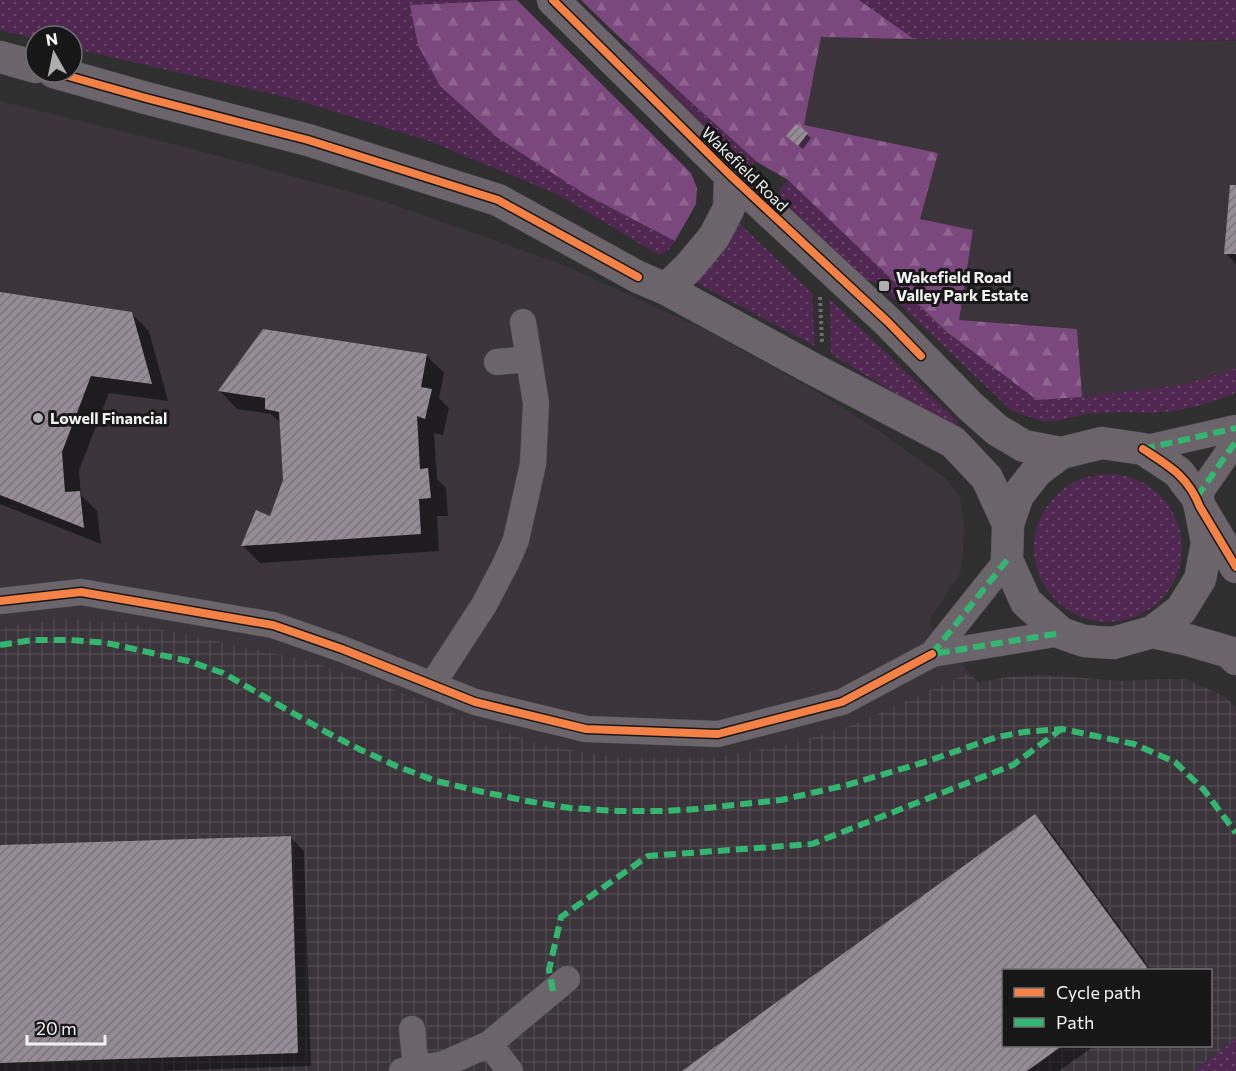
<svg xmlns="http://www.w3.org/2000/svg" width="1236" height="1071" viewBox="0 0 1236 1071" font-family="Commissioner,sans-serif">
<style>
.built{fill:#3b353b}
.industrial{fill:url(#industrial-grid);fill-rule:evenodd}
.grass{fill:url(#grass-dots)}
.forest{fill:url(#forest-firs)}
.shadow{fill:#0007}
.building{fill:url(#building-hatch)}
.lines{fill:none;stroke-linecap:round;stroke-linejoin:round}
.minor-casing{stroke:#4a4a4a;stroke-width:27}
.major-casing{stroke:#4a4a4a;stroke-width:33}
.path{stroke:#6e6a6e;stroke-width:4;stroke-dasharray:3 3;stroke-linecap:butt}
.minor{stroke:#6b656b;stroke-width:26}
.major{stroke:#6b656b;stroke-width:32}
.quiet{stroke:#33b770;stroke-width:6;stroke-dasharray:12 6;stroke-linecap:butt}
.cycleway-casing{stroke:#181718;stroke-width:11}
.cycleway{stroke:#f48246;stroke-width:8}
.poi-dot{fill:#aeaeae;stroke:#181718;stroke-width:2}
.labels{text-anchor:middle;stroke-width:6;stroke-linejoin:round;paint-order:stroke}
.street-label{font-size:16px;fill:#f3f2f3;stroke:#181718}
.poi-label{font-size:16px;font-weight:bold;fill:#f3f2f3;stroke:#181718;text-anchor:start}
</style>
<defs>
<pattern id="industrial-grid" width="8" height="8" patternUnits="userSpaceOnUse" patternTransform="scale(1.5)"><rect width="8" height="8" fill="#3b353b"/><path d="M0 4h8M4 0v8" fill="none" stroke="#4e494e"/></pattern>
<pattern id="grass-dots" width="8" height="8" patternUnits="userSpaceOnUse" patternTransform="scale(1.5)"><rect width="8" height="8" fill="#4f2750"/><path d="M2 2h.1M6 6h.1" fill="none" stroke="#69476a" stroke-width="1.8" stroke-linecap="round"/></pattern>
<pattern id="forest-firs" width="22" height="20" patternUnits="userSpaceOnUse" patternTransform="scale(1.5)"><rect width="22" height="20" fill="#7b487d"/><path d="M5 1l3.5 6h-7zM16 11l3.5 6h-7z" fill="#8e6390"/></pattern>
<pattern id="building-hatch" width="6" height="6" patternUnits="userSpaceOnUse" patternTransform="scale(1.5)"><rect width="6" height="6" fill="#968c96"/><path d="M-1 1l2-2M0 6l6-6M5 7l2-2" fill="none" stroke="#7b757b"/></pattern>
</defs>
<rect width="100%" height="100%" fill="#2f2f2f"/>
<path class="built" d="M821,37L1164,41H1236V368L1213,376L1181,385L1082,397L1077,329L959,320L973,230L920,219L804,125Z
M0,101L185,147L383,201L561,264L706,330L816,391L879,431L945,478L961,499L964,527L963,555L961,572L928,622L969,673L855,724L792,744L711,758H623L540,745L459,716L387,687L305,660L130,623L60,619L0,628Z"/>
<path class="industrial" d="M60,619L130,623L305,660L387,687L459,716L540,745L623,758H711L792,744L855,724L969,673L978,682L1008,677L1043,675L1121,681L1153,679H1186L1226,697L1236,708V1039L1194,1071H0V628ZM1004,970H1210V1046H1004Z"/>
<path class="grass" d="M0,0H516L410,5L588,196L675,241L669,249L659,255L559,195L429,141L294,99L72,48V36H36V39L0,30Z
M859,0H1236V40L1164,41L914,39Z
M631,49L757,162L746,168L626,54Z
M788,180L947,332L1037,400L1082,397L1181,385L1213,376L1236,368V393L1202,405L1175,411L1151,413L1120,412L1086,414L1056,421H1042L1012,411L879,285L854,273L779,202L780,188Z
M730,224H740L812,293L815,346L695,282Z
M830,299L958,422L954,429L831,354Z
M1034 548a74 74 0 1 1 148 0a74 74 0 1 1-148 0Z
M1236,1039V1071H1194Z"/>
<path class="forest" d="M517,0L691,173L697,188L696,204L675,241L588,196L498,138L440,86L418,45L410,5Z
M581,0H859L914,39L821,37L804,125L938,153L920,219L973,230L959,320L1077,329L1082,397L1037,400L947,332L788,180L757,162L616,34Z"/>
<path class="shadow" d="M797,126L811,138L803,149L792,140Z
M1236,186V264L1226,253Z
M0,294L131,313L149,331L168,401L109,393L79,470L81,495L97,511L101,544L0,504Z
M264,330L426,355L444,373L439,398L449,408L443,435L434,433L437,479L446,488L448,516H437L439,551L260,563L243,546L270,518L285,480L282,424L271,414L237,409L220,391Z
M1035,816L1048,829L1151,970H1004V1046H1094L1059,1071H684Z
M290,837L304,851L311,1066L157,1071H0V847Z"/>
<path class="building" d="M796,124L808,133L798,146L786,136Z
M1230,185H1236V254H1224Z
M0,292L132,312L152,384L91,376L62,452L65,492L80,491L84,528L0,495Z
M263,329L427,354L421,387L432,389L425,419L417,416L420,469L428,468L431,498L419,499L421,534L241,546L256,510L270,516L283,480L279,412L265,409V398L218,391Z
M1035,814L1149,970H1004V1046H1062L1027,1071H682Z
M291,836L298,1053L0,1063V845Z"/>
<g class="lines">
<g class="minor-casing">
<path id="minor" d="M497,362L529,359
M1143,449L1236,428
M1197,497L1236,441
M1007,560L932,654L1061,633
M0,601L81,592L273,625L342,649L475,702L586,729L718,734L842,702L932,654
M432,685L484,605L506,563L516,540L533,464L536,403L523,322
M412,1029L416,1068
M489,1044L510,1071
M402,1071L444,1064L489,1044L567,979"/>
</g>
<g class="major-casing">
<path id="major" d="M553,0L730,175L888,322L970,406L997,430L1024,446L1061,453
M0,57L36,67
M54,72L146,98L308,140L498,200L638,277L666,289L813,369L953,442L987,478L1008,524
M666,289L689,267L714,237L729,208L730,175
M1200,507L1207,543L1200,579L1181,610L1152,632L1113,643L1084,641L1061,633L1026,602L1007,560L1008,524L1018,495L1037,471L1061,453L1102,443L1143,449L1178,472L1197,497L1200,507L1236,567
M1152,632L1188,640L1229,652L1236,659"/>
</g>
<path class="path" d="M820,297L822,343"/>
<use href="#minor" class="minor"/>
<use href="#major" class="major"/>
<path class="quiet" d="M1143,449L1236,428
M1197,497L1236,441
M1007,560L932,654L1061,633
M0,645L33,640H70L107,643L188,661L223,673L326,732L361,750L396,766L436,781L483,792L527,801L570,808L618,811H664L697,809L781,800L847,785L925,762L997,737L1024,732L1062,729L1134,744L1175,762L1204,790L1236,833
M553,991L549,970L561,917L648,856L812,844L1013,765L1060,730"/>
<g class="cycleway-casing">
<path id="cycleway" d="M553,0L730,175L888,322L921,356
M54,72L146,98L308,140L498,200L638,277
M1143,449C1169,466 1188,476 1200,507L1236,567
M0,601L81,592L273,625L342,649L475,702L586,729L718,734L842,702L932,654"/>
</g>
<use href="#cycleway" class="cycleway"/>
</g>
<g class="poi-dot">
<rect x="878" y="280" width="12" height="12" rx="3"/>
<circle cx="38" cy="418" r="6"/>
</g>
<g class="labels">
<g class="street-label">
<text transform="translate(745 169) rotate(44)" y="6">Wakefield Road</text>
</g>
<g class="poi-label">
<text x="896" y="283">Wakefield Road<tspan x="896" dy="18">Valley Park Estate</tspan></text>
<text x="50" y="424">Lowell Financial</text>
</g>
</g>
<rect x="1002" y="969" width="210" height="78" fill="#181718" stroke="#706f70" stroke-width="1.5"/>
<rect x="1014" y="988" width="30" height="9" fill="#f48246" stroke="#706f70" stroke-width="1.5"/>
<text x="1056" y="999" font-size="18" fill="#f3f2f3">Cycle path</text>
<rect x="1014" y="1018" width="30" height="9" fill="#33b770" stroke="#706f70" stroke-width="1.5"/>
<text x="1056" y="1029" font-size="18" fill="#f3f2f3">Path</text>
<g transform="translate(54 54) rotate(351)"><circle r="28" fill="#181718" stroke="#706f70" stroke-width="1.5"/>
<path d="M0-4.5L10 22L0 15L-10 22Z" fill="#aeaeae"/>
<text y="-9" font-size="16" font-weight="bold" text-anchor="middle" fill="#f3f2f3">N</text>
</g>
<path d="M27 1035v9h78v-9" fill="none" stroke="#f3f2f3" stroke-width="3"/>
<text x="36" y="1035" font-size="18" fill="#f3f2f3" stroke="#181718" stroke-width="4.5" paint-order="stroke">20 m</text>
</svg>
